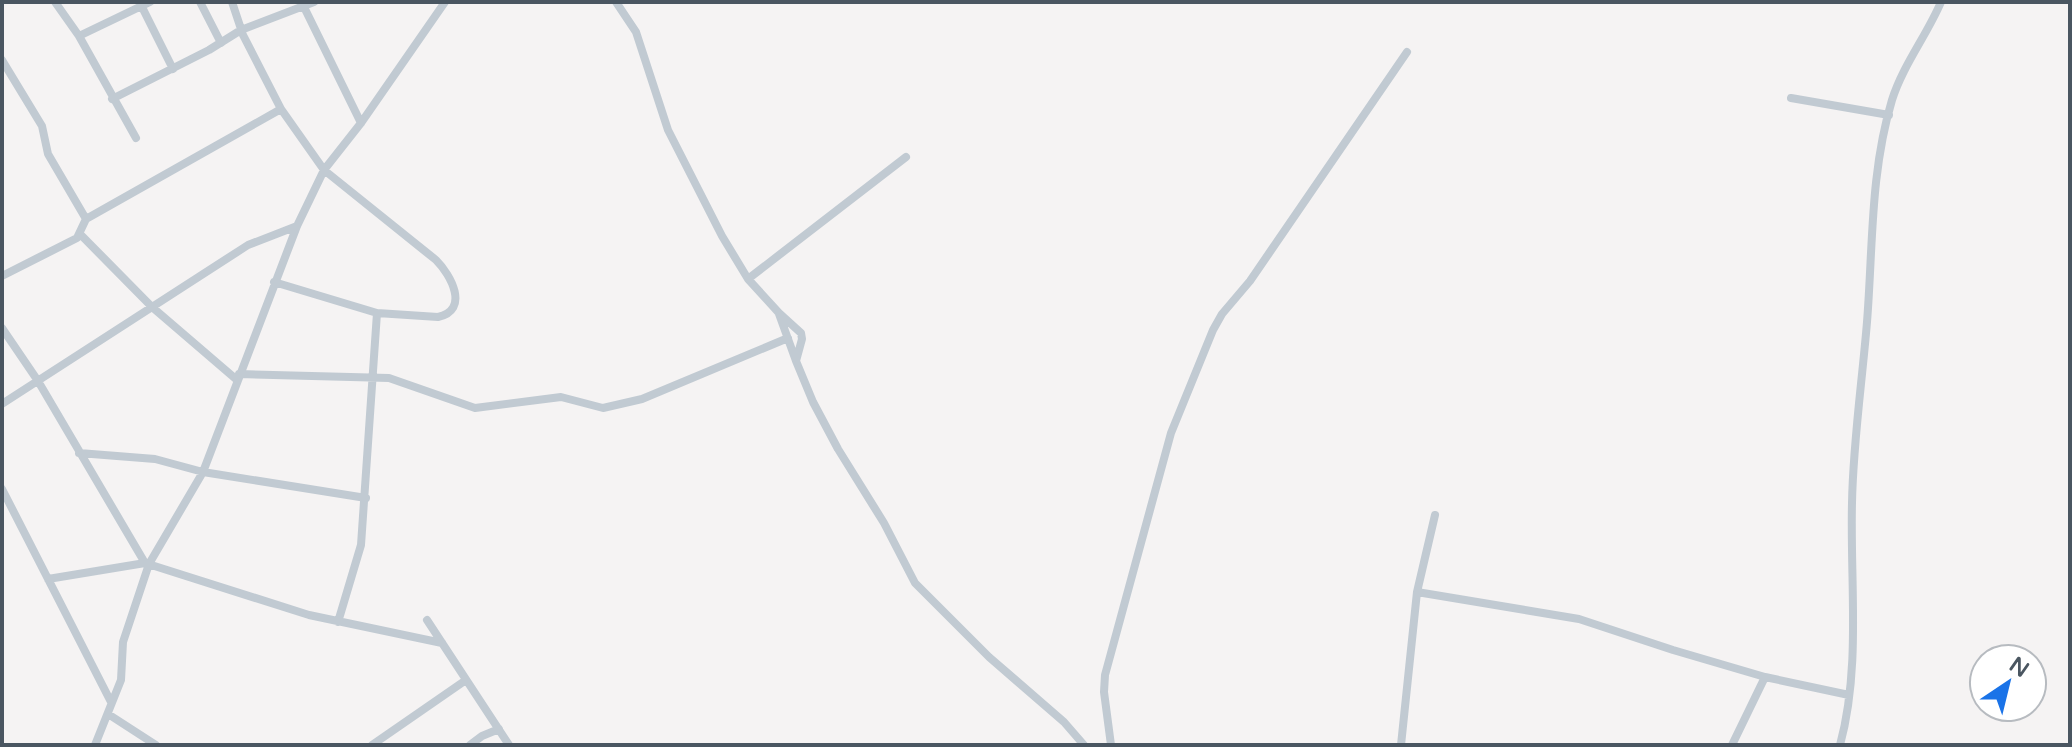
<svg xmlns="http://www.w3.org/2000/svg" width="2072" height="747" viewBox="0 0 2072 747" font-family="'Varela Round',sans-serif">
<style>
.lines{fill:none;stroke-linecap:round;stroke-linejoin:round}
.minor{stroke:#c1cad2;stroke-width:8}
</style>
<rect width="100%" height="100%" fill="#f5f3f3"/>
<g class="lines">
<path class="minor" d="M55,2L79,36L136,138
M200,2L221,43
M232,2L243,35L281,109L324,170L436,260C451,275 470,310 438,317L377,313L274,282
M616,2L636,32L668,130L722,236L748,279L779,313L801,333L802,339L796,361L813,402L838,449L884,523L915,583L989,657L1064,722L1084,745
M142,7L173,69
M304,7L361,123
M79,36L150,2
M2,60L42,126L48,154L86,219
M1791,98L1889,115
M112,99L209,50L241,30L314,2
M80,234L152,307L237,380
M2,276L77,238L86,219L281,109
M748,279L906,157
M779,314L796,361
M2,328L38,381L145,563
M239,374L389,378L475,408L561,397L603,408L642,399L788,338
M2,404L248,245L297,226
M79,453L155,459L203,472L366,498
M2,489L111,702
M48,579L145,563L309,615L442,643
M1417,592L1579,619L1673,650L1765,677
M427,620L509,745
M338,622L361,545L377,313
M108,714L156,745
M95,745L121,680L123,642L149,564L203,472L297,226L324,170L361,123L445,2
M372,745L466,680
M470,745L482,736L499,729
M1111,745L1104,692L1105,675L1171,433L1213,330L1222,314L1250,281L1407,52
M1401,745L1417,592L1435,515
M1732,745L1765,677L1849,695
M1840,745C1861,668 1850,583 1852,503C1853,443 1862,383 1867,322C1873,247 1870,173 1892,100C1903,65 1927,35 1941,2"/>
</g>
<rect width="2072" height="747" fill="none" stroke="#4a5661" stroke-width="8"/>
<g transform="translate(2008 683) rotate(35)"><circle r="38" fill="#ffffff" stroke="#b7bbc0" stroke-width="2"/>
<path d="M0-6L14 30L0 20L-14 30Z" fill="#1a73e8"/>
<text y="-12" font-size="22" font-weight="bold" text-anchor="middle" fill="#4a5661">N</text>
</g>
</svg>
